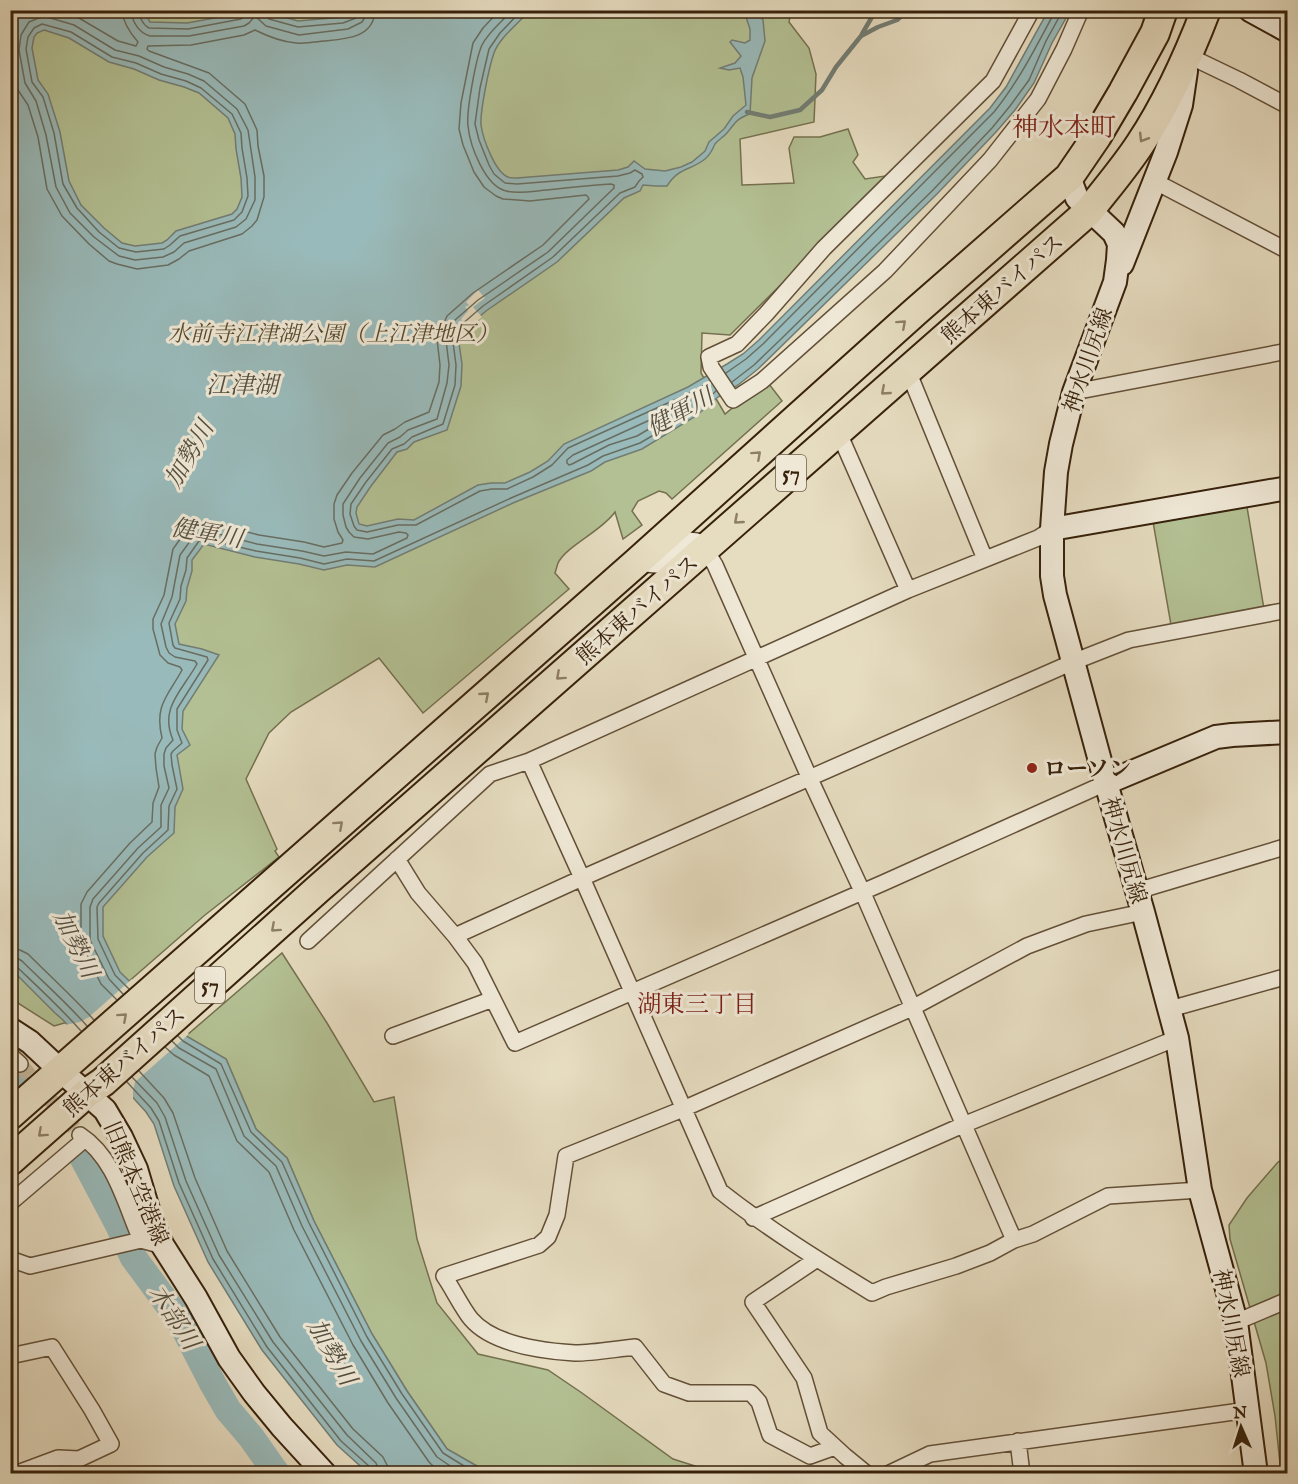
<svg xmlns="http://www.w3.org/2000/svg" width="1298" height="1484" viewBox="0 0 1298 1484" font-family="'IM FELL English','Noto Serif JP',serif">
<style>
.green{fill:#b3c093;stroke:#75704f;stroke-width:1.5}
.water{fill:#99baba;stroke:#727d74;stroke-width:1.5;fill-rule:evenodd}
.pier{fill:#e6dcc0}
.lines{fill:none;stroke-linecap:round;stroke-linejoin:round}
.shore{stroke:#686e62;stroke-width:1.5}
.stream{stroke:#727d74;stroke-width:4.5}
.river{stroke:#99baba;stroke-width:27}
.street-tunnel{stroke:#c3b79c;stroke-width:15;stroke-dasharray:15 8;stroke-linecap:butt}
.street-casing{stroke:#635038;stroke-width:18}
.secondary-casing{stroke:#37210b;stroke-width:26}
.highway-casing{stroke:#37210b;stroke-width:32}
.street{stroke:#efe8d6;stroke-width:15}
.secondary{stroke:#efe8d6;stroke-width:22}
.highway{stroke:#e6dcc0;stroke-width:28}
.oneway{stroke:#8e7e66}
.poi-dot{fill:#8f2418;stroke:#efe8d6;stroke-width:2}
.labels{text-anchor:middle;stroke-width:6;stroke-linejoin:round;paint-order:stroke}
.shield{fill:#efe8d6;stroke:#6e5d48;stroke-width:1.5}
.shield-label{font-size:21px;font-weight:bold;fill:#37210b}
.street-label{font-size:22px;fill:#37210b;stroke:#efe8d6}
.park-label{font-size:22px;font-style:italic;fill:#56492d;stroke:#efe8d6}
.poi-label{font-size:22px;font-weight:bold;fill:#37210b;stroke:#efe8d6;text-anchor:start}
.water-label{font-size:24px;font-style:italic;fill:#544f40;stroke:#efe8d6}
.neighbourhood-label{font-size:24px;fill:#7a1f14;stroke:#efe8d6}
.quarter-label{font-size:26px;fill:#7a1f14;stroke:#efe8d6}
</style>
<rect width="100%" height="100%" fill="#e6dcc0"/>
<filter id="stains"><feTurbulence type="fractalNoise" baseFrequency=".00333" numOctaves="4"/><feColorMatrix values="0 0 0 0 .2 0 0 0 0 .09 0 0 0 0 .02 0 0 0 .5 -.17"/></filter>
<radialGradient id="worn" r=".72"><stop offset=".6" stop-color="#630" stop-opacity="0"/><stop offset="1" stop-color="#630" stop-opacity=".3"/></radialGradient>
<path class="green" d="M10,11H791L789,22L809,48L816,74L814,122L740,139L742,185L794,183L789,148L794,137H820L848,129L858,155L853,162L865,179L892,175L730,335L702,333L701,373L725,414L766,380L782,401L672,499L666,493L659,491L638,501L632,511L642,525L623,539L615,512C602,531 566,546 558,563C557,566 556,570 555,573L569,589L423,713L379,658L291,712L269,733L246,779L277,849L275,851L279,857L205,915L89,1016L54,1026L10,998Z
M1246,501L1264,609L1171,625L1152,516Z
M282,953L327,1023L374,1102L394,1097L417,1239L437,1303L478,1354L548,1370L582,1393L673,1459L717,1473H489L447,1449L407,1391L372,1334L314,1221L287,1158L256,1129L226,1059L186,1036Z
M1287,1157V1473H1281L1275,1416L1266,1363L1230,1239L1229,1225L1247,1198L1278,1162Z"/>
<path class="water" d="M259,10L298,21L343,17L358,10L529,11C519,23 499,38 494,53C489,67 480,111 481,125C483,139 495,172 508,177C509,178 516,178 517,178L618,170L628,167L634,161L645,169L665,171L681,167L692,162L705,151L709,142L724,129L733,116L746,105L743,77L740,68L729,70L720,68L735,63L741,56L730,42L732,40L745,43L750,40V29L744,11H757L763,20L765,41L752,78L750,114C735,119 735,124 726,134C722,138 718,140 715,144C712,150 711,154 705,159C690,171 679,167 667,186H656L643,185L640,191L624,198L557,262L486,311L465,329L459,343L462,364L461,386L447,430L414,442L407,449L397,452L371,486L357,507L356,513L359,524L367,526L398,519L414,520L478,485L491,483H505L530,472L548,461L564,444L688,387L727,364L743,354L759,340L990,108L1006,87L1048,11H1070L1052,43L1034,83L1015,110L996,132L937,194L758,369L738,385L718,397L696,416L642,449L605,462L591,471L513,503L375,567L347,565L324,570L299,564L255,557L204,544L192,560V571L187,588L186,601L175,624L179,644L202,649L219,655L183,711L182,729L190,745L177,755L183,789L175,807L174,833L147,857L103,907V936L120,972L186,1036L226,1059L256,1129L287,1158L314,1221L372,1334L407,1391L447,1449L489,1473H368L337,1445L262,1350L208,1262L174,1186L154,1124L146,1112L63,1020L55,1013L11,969L10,11H144L150,22L187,23ZM44,30L69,38L109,62L134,69L159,80L184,87L199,93L228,118L235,134L236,149L241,178L242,197L237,209L232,214L176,231L167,240L162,243L135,246L122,243L104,228L81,205L69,181L60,132L48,94L38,80L32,48L34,37L37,33Z"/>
<path class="pier" d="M478,290L485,298L473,307L482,317L468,328L461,319L468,311L465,307L469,305L466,302Z
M132,979L189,1034L135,1082L133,1091V1101L64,1025L80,1022L89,1017Z"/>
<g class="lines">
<path class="shore" d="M56,10L79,18L118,41L136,46L138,42C130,33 123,23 122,10
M131,10C132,22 139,33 150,36H189L244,26L249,23L255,16L266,26L299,35L348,29L362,22L365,17L366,10
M139,10C139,17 143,25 149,28L188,29L241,19L245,16L246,10
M265,10V15L269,19L298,27L343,23L356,18L358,10
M522,10L500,33L489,49L480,88L475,124L479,140L489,165L494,174L505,183L517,184L618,176L630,173L635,170L642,174L643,177L639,181L635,187L620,193L553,257L483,306L461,325L453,342L456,365L455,385L443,424L412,437L404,444L392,449L366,482L351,504L350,514L354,526L357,530L367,532L398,525H416L480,491L492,489H507L533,477L552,465L568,448L690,393L710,382
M41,17H47L74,25L115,50L139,56L164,67L188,74L204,81L237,109L248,130L255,177V200L246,219L236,227L184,243L174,252L163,257L135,260L119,256L94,237L70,213L56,187L46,135L36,101L25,83L19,50L21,35L29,22Z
M42,24L71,32L112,57L136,63L161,74L186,81L201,88L232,114L241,133L242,148L247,178L248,196L242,212L234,220L180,236L170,245L164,249L136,252L119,248L99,232L77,208L63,184L54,133L43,97L32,82L26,49L28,37L34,28Z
M10,55L16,87L28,105L38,137L47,189L62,216L89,244L109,261L117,264L137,269L168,265L179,259L189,251L242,234L252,226L257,220L264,197V176L258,146L257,130L245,104L209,73L149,51L147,49L148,46L191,45L244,35L255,30C267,36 283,42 296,43C305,44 315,42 324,41C346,39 374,38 375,10
M726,373L746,359L763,344L994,112C1018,82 1035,49 1053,15V10
M732,382L754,365L780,340L933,190L992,128L1010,106L1029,80L1046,41L1063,10
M663,414L667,415L666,419L637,436L609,445L572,464L569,465L567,463V460L573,455Z
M10,948L20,950L28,954C50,976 73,997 94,1020
M10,957L17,958L22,961C44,983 67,1003 87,1026
M10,965L17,967C39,988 61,1008 81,1031
M129,989L115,975L98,939L97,907L99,903L143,853L168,830L169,806L177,789L172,765L171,754L173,751L182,743L177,730V709L208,660L207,657L175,648L173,645L169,623L180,599L181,586L186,570L187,558L199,541L206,539L256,551L300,558L324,564L347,559L374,561L511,498L588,465L603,456L640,443L693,412L716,391
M123,994L109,979L90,940V907L93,899L138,848L161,827V805L169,788L164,766V754L166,748L173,740C159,708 182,691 197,664L195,661L175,657L169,653L166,647L161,624L172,597L180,555L196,533L207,531L257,544L302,551L324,556L346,552L373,554L407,538L408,535L406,533L399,532L368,539L354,537L349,532L346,527L343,515V504L360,478L388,443L400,437L408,430L437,419L447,383L449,365L446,340L455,320L478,300L548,252L614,188V185L611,184C590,185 569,188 547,190C534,191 519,194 506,191C485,186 470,146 468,126C466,112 476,58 482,45C489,31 502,22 512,10
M117,1000L101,984L82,945L81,937V904L87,892L130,843L152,822L153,803L159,787L156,768L155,754L157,747L162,738C154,705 168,696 182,670L180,667L168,663L160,655L153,629V619L164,595L173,549L186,531L192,526L201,522H210L259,535L304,542L324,547L342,543L343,540L338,532L334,519V504L337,495L352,473L383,435L395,429L405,422L429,412L439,382L440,365L437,339L447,316L473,293L543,245L589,199L588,197L586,195L530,201L503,199L496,196L484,187L474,172L463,145L459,129L461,103L473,43L483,28L500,10
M178,1036L183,1041L221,1064L251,1132L282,1162L309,1223L367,1337L402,1394L443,1453L477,1474
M172,1041L179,1048L216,1069L244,1136L276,1166L302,1226L361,1341L396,1398L437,1457L462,1474
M165,1047L174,1055L209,1076L237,1141L269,1172L294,1230L353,1345L388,1403L429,1462L433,1466L444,1474
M139,1071L164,1098L173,1113L195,1178L227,1251L280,1337L353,1429L383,1457L387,1465L388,1474
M132,1077L157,1103L165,1117L186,1181L219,1255L273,1342L347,1435L376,1463L378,1468L379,1474
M127,1082L151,1108L159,1121L179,1183L213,1259L267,1347L341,1441L370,1467L371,1474"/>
<path class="stream" d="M862,34L876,10
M747,112L770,117L800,110L822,90L836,67L861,36L878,27L897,20L908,10"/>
<path class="river" d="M10,1073L15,1078
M81,1154L118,1224L133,1257L181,1322L213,1384L228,1410L251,1437L277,1474"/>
<path class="street-tunnel" d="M20,1064L80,1135"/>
<g class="street-casing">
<path id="street" d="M1032,10L993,81L824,248L766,314L737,344L709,357L711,367L733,400L762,381L885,271L990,160L1038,99L1064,49L1081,10
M1189,56L1239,80L1288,106
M1154,181L1288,251
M908,371L985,559
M1074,392L1288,351
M838,431L908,590
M1052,529L1038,538L908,590L529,761L582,878L720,1191C768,1229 820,1261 872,1293L886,1287L956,1266L990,1253L1014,1240L1033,1234L1108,1196L1200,1190
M636,563L656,565L680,544L688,540L697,541L705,549L715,565L810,779L862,891L1014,1240
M1106,783L883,883L515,1043L475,963L455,936L582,878L1073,662L1129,640L1288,610
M397,859L418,893L455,936
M1137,891L1288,846
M308,941L490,774L529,761
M1170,1009L1288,976
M393,1036L493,999
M10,1055L20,1064
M80,1135C115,1158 125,1204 141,1240L163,1246
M10,1203L85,1139
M753,1218L963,1125L1177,1038
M817,1259L753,1302L804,1378L820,1433L845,1456L867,1474
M10,1261L13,1260L30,1266L141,1240
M1236,1322L1288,1300
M10,1356L52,1347L92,1410L111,1444L79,1459L58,1458L15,1474
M1018,1441L1022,1474
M835,1447L810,1456L770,1435L759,1402L751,1393H689L664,1384L635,1347C615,1349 594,1353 575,1353C543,1351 493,1345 471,1319C462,1308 453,1289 444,1276L539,1245L548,1237L557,1215L566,1156L683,1109L912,1008L1027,946L1086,924L1143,912
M888,1474L930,1454L1248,1410"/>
</g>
<g class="secondary-casing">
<path id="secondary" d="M1250,10L1288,31
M1069,177L1077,198L1114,233L1119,244L1118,260L1115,282L1074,392L1061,444L1056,472L1052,529V576L1055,595L1106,783L1143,912L1177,1038L1200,1190L1236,1322L1256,1474
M1122,264L1166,152L1181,105L1186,71
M1052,529L1288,488
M1106,783L1216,737L1232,735L1288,732
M10,1029L30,1042L61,1071L105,1110L121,1137L136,1169L153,1226L163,1246L196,1298L229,1358L254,1393L282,1427L325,1474"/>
</g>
<g class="highway-casing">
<path id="highway" d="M10,1115L636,563L915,312L1069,177L1097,136L1123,92L1155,33L1163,10
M10,1161L87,1093L103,1082L318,889L1089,211C1106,189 1125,167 1140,144C1168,102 1188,57 1206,10"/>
</g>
<use href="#street" class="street"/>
<use href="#secondary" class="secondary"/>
<use href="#highway" class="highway"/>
</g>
<defs><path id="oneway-chevron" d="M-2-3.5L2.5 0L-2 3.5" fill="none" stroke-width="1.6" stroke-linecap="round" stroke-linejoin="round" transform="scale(1.5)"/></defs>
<g class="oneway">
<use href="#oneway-chevron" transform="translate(1143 138) rotate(122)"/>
<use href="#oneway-chevron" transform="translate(902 324) rotate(-42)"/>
<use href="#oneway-chevron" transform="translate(885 391) rotate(139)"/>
<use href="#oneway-chevron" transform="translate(757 455) rotate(-42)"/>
<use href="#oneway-chevron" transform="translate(738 520) rotate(139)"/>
<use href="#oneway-chevron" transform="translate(560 676) rotate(138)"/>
<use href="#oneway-chevron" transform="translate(485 696) rotate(-41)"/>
<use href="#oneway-chevron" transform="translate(339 825) rotate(-42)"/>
<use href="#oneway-chevron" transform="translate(275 928) rotate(138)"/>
<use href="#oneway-chevron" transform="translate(123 1017) rotate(-42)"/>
<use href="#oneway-chevron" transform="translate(42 1133) rotate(138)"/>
</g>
<circle class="poi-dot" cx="1032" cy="768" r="6"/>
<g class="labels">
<g class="shield">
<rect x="776" y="455" width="30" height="36" rx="4.5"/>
<rect x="195" y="967" width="30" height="36" rx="4.5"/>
</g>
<g class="shield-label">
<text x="791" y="480">57</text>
<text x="210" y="992">57</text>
</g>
<g class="street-label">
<text transform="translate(1002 288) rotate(-41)" y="8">熊本東バイパス</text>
<text transform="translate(1087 360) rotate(-71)" y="8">神水川尻線</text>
<text transform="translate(637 609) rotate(-41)" y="8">熊本東バイパス</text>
<text transform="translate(1125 850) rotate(74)" y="8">神水川尻線</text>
<text transform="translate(124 1061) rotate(-41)" y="8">熊本東バイパス</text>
<text transform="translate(137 1183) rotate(67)" y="8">旧熊本空港線</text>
<text transform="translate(1232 1323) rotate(79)" y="8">神水川尻線</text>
</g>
<g class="park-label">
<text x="333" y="341">水前寺江津湖公園（上江津地区）</text>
</g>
<g class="poi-label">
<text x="1044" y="776">ローソン</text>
</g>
<g class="water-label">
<text x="242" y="393">江津湖</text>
<text transform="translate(680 412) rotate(-29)" y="8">健軍川</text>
<text transform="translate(189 454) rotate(-60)" y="8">加勢川</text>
<text transform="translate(207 533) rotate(10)" y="8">健軍川</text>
<text transform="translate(76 944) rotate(64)" y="8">加勢川</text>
<text transform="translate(174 1317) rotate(57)" y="8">木部川</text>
<text transform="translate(332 1352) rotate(60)" y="8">加勢川</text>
</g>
<g class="neighbourhood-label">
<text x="697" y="1012">湖東三丁目</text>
</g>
<g class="quarter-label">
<text x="1064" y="136">神水本町</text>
</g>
</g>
<rect width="1298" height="1484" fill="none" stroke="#e6dcc0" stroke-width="36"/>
<rect x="12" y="12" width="1274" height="1460" fill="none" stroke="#37210b" stroke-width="3"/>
<rect x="18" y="18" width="1262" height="1448" fill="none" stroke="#37210b" stroke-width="1.5"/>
<g transform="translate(1241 1427) rotate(357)" stroke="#efe8d6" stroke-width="4.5" paint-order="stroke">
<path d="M0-4.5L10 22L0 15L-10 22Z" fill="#37210b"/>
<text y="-9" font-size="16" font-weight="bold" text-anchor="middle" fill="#37210b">N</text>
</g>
<rect width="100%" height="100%" filter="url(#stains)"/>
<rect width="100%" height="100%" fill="url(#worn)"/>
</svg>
